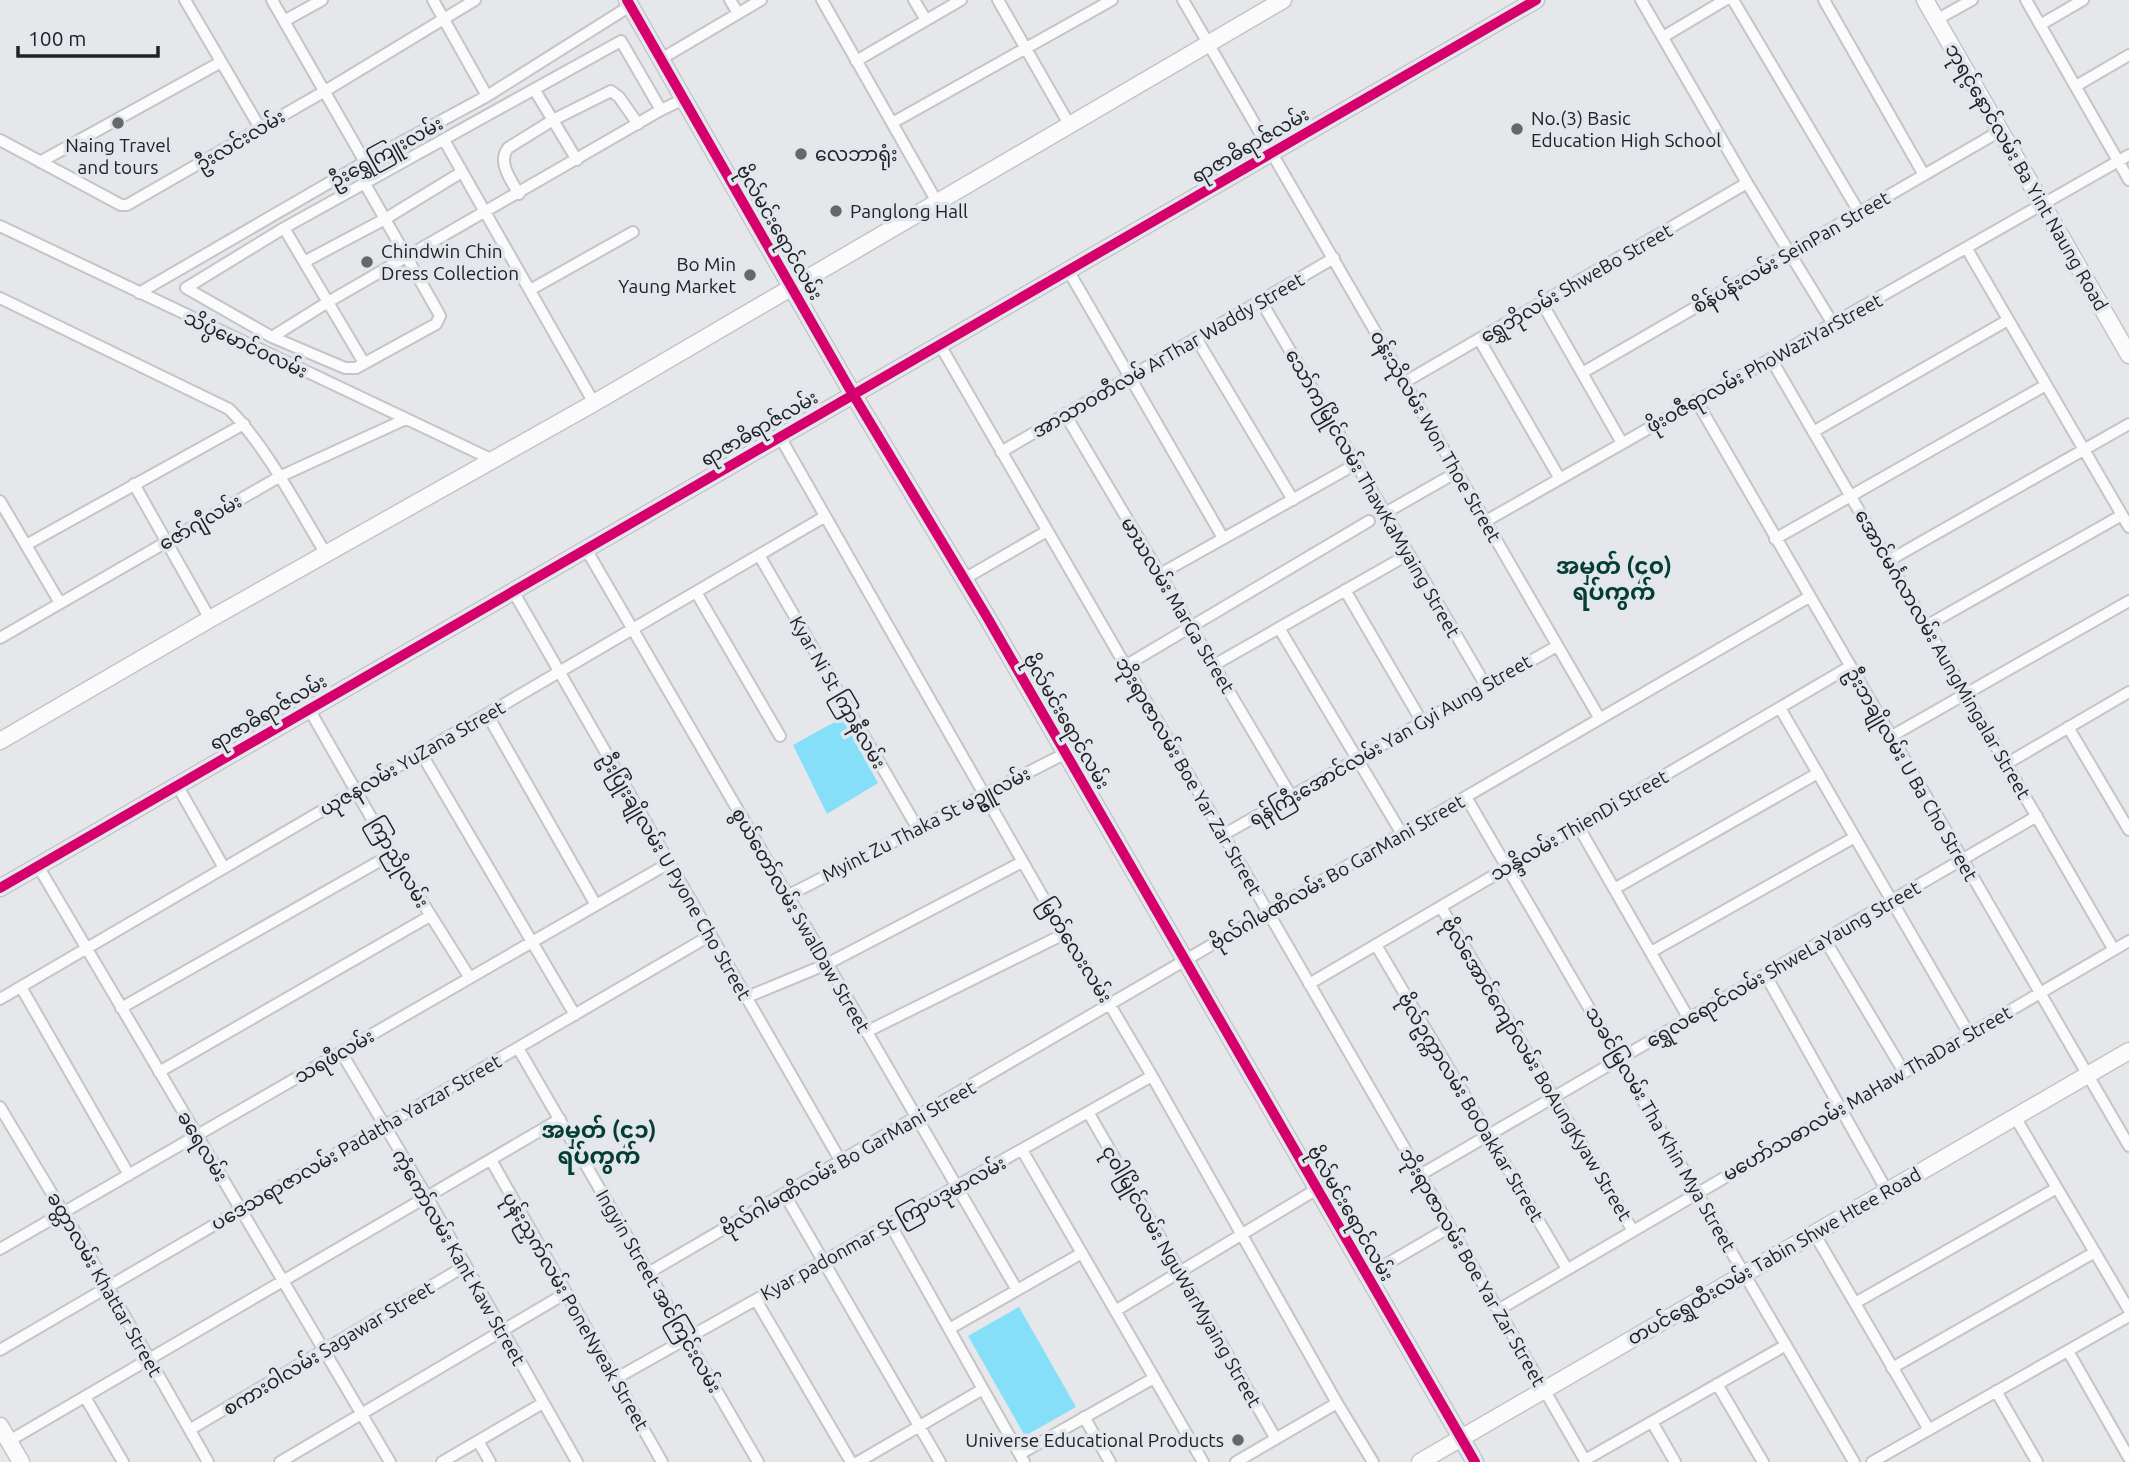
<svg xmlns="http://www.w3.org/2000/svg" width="2129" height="1462" viewBox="0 0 2129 1462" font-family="Ubuntu,'Noto Sans Myanmar',sans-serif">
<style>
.water{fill:#86dff8}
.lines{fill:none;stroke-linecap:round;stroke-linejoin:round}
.street-casing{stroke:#c3c5c8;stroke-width:14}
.secondary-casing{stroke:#c3c5c8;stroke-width:19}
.street{stroke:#fbfbfc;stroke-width:10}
.secondary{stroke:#fbfbfc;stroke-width:16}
.cycleway-casing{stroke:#e2e6ed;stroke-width:15}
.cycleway{stroke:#d6006c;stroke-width:10}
.poi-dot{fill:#656769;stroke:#e2e6ed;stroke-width:2.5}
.labels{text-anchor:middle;stroke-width:7;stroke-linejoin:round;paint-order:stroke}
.poi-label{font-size:19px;fill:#202224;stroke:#e2e6ed;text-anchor:start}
.street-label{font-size:19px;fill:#202224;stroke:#e2e6ed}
.quarter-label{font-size:23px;font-weight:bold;fill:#053e31;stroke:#e2e6ed}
</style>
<rect width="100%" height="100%" fill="#e5e7ea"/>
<path class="water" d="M842,718L878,783L827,814L793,745Z
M1019,1307L1076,1407L1025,1436L968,1336Z"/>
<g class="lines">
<g class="street-casing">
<path id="street" d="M185,0L260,128
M272,0L365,162
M433,0L487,96
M730,0L738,13
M822,0L937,202
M914,0L926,20
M998,0L1069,124
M1183,0L1600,719
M1641,0L1747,183L1833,324
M1733,0L1859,212
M1824,0L1924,175
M2026,0L2129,180
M1936,20L1972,0
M284,21L322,0
M2040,25L2083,0
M1663,37L1725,0
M661,59L761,0
M856,61L961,0
M2076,86L2129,55
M534,89L577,160
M892,123L1112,0
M0,140L121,205H127L325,91L475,0
M444,140L594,403
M40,162L221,62
M365,184L438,312L440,316L436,324L356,368H345L272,337L186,288L284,228L621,41L661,110
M519,194C511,180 497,162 508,148L553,120L611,91L619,97L638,124
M0,226L493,460
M284,228L364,363
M1967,249L2129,527
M304,262L385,219L462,172
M1068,270L1223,538
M530,290L633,232
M139,293L365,162L487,96L630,6
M0,298L229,409C266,446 298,508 326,554
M1261,301L1486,686
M1542,303L1622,443
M272,337L328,302L661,110L684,99
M1196,338L1293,500
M1479,339L1560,479
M940,345L1586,1462
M1771,359L2114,950
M1582,373L2000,131
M1405,382L1747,183
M1696,400L2129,1146
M1065,414L1291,796
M1813,432L2008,320
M780,437L1064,934L1110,1005L1152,1076L1337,1403L1373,1462
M1001,452L1334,258
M134,484L210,619
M0,501L60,603
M1385,513L1457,472
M1486,521L2129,155
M1775,539L2046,385
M26,545L244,424
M586,549L1017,1290
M759,555L918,829
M1888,561L2129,424
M1160,574L1356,464
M964,579L1047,531
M1345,590L1422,722
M513,591L840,1160
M696,592L780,736
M1926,626L2122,515
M1279,628L1402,834
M0,638L279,477L406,419
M1214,665L1409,554
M1125,666L1369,521
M1780,708L1969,1034
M309,709L392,854L470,978
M487,714L596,905
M2068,727L2129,830
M1890,737L2129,601
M421,753L575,1015
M2006,764L2129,692
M177,785L224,868
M1466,797L1854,1462
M1578,826L1689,1019
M1223,835L1557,646
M38,866L390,1462
M1614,889L1818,773
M787,896L1066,753
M1441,907L1633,1231
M1825,940L1904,1072
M1376,945L1567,1269
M1651,952L1855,837
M1765,974L1887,1191
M1309,984L1849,667
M21,987L129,1175
M747,997L827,964L1022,862
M0,999L824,517
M121,1008L392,854
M866,1032L1064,934
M518,1048L758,1462
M341,1052L427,1197L577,1462
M159,1072L430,916
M0,1107L108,1287L208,1462
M1088,1112L1276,1439
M2015,1117L2129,1310
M1022,1150L1203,1462
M491,1160L662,1462
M1420,1175L2037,816
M785,1195L940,1462
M890,1224L1024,1462
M1814,1233L1929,1430
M0,1249L669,863
M648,1273L1809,597
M1366,1276L1450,1227
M756,1300L851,1462
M1855,1303L2057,1188
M1498,1310L2129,941
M1115,1311L1317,1189
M949,1329L1082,1253
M0,1350L711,935
M2068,1351L2129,1458
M1892,1368L2095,1252
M615,1379L1152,1076
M1717,1384L1763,1462
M1996,1391L2037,1462
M85,1397L123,1462
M1084,1417L1110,1462
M1652,1422L1675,1462
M191,1429L465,1266
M9,1441L560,1119
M478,1441L490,1462
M1020,1454L1154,1378
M1585,1460L1786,1345
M280,1462L566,1293
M442,1462L543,1403
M858,1462L983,1389
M1236,1462L1337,1403
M1872,1462L2129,1316"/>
</g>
<g class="secondary-casing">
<path id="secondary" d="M627,0L848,386L987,617L1475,1462
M1925,0L2129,355
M0,741L210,619L594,403L1283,0
M0,888L1536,0
M0,1426L21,1462
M1420,1462L2129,1051"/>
</g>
<use href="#street" class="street"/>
<use href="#secondary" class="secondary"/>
<g class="cycleway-casing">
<path id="cycleway" d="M627,0L848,386L987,617L1475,1462
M0,888L1536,0"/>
</g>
<use href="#cycleway" class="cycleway"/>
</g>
<g class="poi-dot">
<circle cx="118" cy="123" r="7"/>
<circle cx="1517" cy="129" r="7"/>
<circle cx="801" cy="154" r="7"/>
<circle cx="836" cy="211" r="7"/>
<circle cx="367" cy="262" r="7"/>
<circle cx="750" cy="275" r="7"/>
<circle cx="1238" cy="1440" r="7"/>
</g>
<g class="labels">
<g class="poi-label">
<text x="1531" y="125">No.(3) Basic<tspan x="1531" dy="22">Education High School</tspan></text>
<text x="118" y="152" text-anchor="middle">Naing Travel<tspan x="118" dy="22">and tours</tspan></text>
<text x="815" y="161">လေဘာရုံး</text>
<text x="850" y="218">Panglong Hall</text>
<text x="381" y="258">Chindwin Chin<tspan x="381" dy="22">Dress Collection</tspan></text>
<text x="736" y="271" text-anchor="end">Bo Min<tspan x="736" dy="22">Yaung Market</tspan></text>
<text x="1224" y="1447" text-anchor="end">Universe Educational Products</text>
</g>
<g class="street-label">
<text transform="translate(240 140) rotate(-31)" y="7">ဦးလင်းလမ်း</text>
<text transform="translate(1250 145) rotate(-30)" y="7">ရာဇာဓိရာဇ်လမ်း</text>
<text transform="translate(386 152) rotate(-29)" y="7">ဦးရွှေကြူးလမ်း</text>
<text transform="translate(2027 177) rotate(60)" y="7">ဘုရင့်နောင်လမ်း Ba Yint Naung Road</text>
<text transform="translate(780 232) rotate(60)" y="7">ဗိုလ်မင်းရောင်လမ်း</text>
<text transform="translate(1791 252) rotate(-30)" y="7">စိန်ပန်းလမ်း SeinPan Street</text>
<text transform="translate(1576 283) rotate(-30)" y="7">ရွှေဘိုလမ်း ShweBo Street</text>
<text transform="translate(246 344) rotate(25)" y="7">သိပ္ပံမောင်ဝလမ်း</text>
<text transform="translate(1168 355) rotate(-30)" y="7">အာသာဝတီလမ် ArThar Waddy Street</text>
<text transform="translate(1764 363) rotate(-29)" y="7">ဖိုးဝဇီရာလမ်း PhoWaziYarStreet</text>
<text transform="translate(759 428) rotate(-30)" y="7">ရာဇာဓိရာဇ်လမ်း</text>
<text transform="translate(1436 436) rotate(60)" y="7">ဝန်းသိုလမ်း Won Thoe Street</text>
<text transform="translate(1373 493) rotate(60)" y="7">သော်ကမြိုင်လမ်း ThawKaMyaing Street</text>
<text transform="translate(200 522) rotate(-30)" y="7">ဇော်ဂျီလမ်း</text>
<text transform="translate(1178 605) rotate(59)" y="7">မာဃလမ်း MarGa Street</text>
<text transform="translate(1943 654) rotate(60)" y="7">အောင်မင်္ဂလာလမ်း AungMingalar Street</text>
<text transform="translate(838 692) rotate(60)" y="7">Kyar Ni St ကြာနီလမ်း</text>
<text transform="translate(268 712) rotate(-30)" y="7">ရာဇာဓိရာဇ်လမ်း</text>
<text transform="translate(1067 721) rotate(60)" y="7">ဗိုလ်မင်းရောင်လမ်း</text>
<text transform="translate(1390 740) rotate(-30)" y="7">ရန်ကြီးအောင်လမ်း Yan Gyi Aung Street</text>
<text transform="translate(412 758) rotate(-30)" y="7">ယုဇနလမ်း YuZana Street</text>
<text transform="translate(1912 774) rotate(60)" y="7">ဦးဘချိုလမ်း U Ba Cho Street</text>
<text transform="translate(1189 776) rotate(60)" y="7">ဘိုးရာဇာလမ်း Boe Yar Zar Street</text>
<text transform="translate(926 824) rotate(-27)" y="7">Myint Zu Thaka St မဥ္ဇူလမ်း</text>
<text transform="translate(1579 825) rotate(-30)" y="7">သန္ဒိလမ်း ThienDi Street</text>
<text transform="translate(399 862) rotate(60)" y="7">ကြာညိုလမ်း</text>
<text transform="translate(1337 872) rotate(-30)" y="7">ဗိုလ်ဂါမဏိလမ်း Bo GarMani Street</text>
<text transform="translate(676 876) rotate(60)" y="7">ဦးပြုံးချိုလမ်း U Pyone Cho Street</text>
<text transform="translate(801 920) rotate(60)" y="7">စွယ်တော်လမ်း SwalDaw Street</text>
<text transform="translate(1076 950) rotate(58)" y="7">မြတ်လေးလမ်း</text>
<text transform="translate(1783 964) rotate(-30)" y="7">ရွှေလရောင်လမ်း ShweLaYaung Street</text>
<text transform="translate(334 1056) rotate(-30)" y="7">သရဖီလမ်း</text>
<text transform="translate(1537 1069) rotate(59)" y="7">ဗိုလ်အောင်ကျော်လမ်း BoAungKyaw Street</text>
<text transform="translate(1867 1093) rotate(-30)" y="7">မဟော်သဓာလမ်း MaHaw ThaDar Street</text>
<text transform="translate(1471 1107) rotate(59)" y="7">ဗိုလ်ဥက္ကာလမ်း BoOakkar Street</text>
<text transform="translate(1661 1129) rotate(60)" y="7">သခင်မြလမ်း Tha Khin Mya Street</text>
<text transform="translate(356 1142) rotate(-30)" y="7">ပဒေသရာဇာလမ်း Padatha Yarzar Street</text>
<text transform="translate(203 1146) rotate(59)" y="7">ခရေလမ်း</text>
<text transform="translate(848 1158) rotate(-30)" y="7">ဗိုလ်ဂါမဏိလမ်း Bo GarMani Street</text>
<text transform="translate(1351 1213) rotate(60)" y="7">ဗိုလ်မင်းရောင်လမ်း</text>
<text transform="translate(883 1228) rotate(-29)" y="7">Kyar padonmar St ကြာပဒုမာလမ်း</text>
<text transform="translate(1774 1256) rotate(-30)" y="7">တပင်ရွှေထီးလမ်း Tabin Shwe Htee Road</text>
<text transform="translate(459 1257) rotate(60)" y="7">ကံ့ကော်လမ်း Kant Kaw Street</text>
<text transform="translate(1473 1267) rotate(60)" y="7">ဘိုးရာဇာလမ်း Boe Yar Zar Street</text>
<text transform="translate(1182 1276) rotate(60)" y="7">ငုဝါမြိုင်လမ်း NguWarMyaing Street</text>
<text transform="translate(105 1284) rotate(60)" y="7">ခတ္တာလမ်း Khattar Street</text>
<text transform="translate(659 1291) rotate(60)" y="7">Ingyin Street အင်ကြင်းလမ်း</text>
<text transform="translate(576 1311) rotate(60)" y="7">ပုန်းညှက်လမ်း PoneNyeak Street</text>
<text transform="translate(328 1348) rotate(-31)" y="7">စကားဝါလမ်း Sagawar Street</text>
</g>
<g class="quarter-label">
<text x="1614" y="574">အမှတ် (၄၀)<tspan x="1614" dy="26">ရပ်ကွက်</tspan></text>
<text x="599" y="1138">အမှတ် (၄၁)<tspan x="599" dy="26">ရပ်ကွက်</tspan></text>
</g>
</g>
<path d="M18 46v10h140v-10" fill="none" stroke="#202224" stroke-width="3.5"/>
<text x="28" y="46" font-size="21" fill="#202224" stroke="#e2e6ed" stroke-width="5" paint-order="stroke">100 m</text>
</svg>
